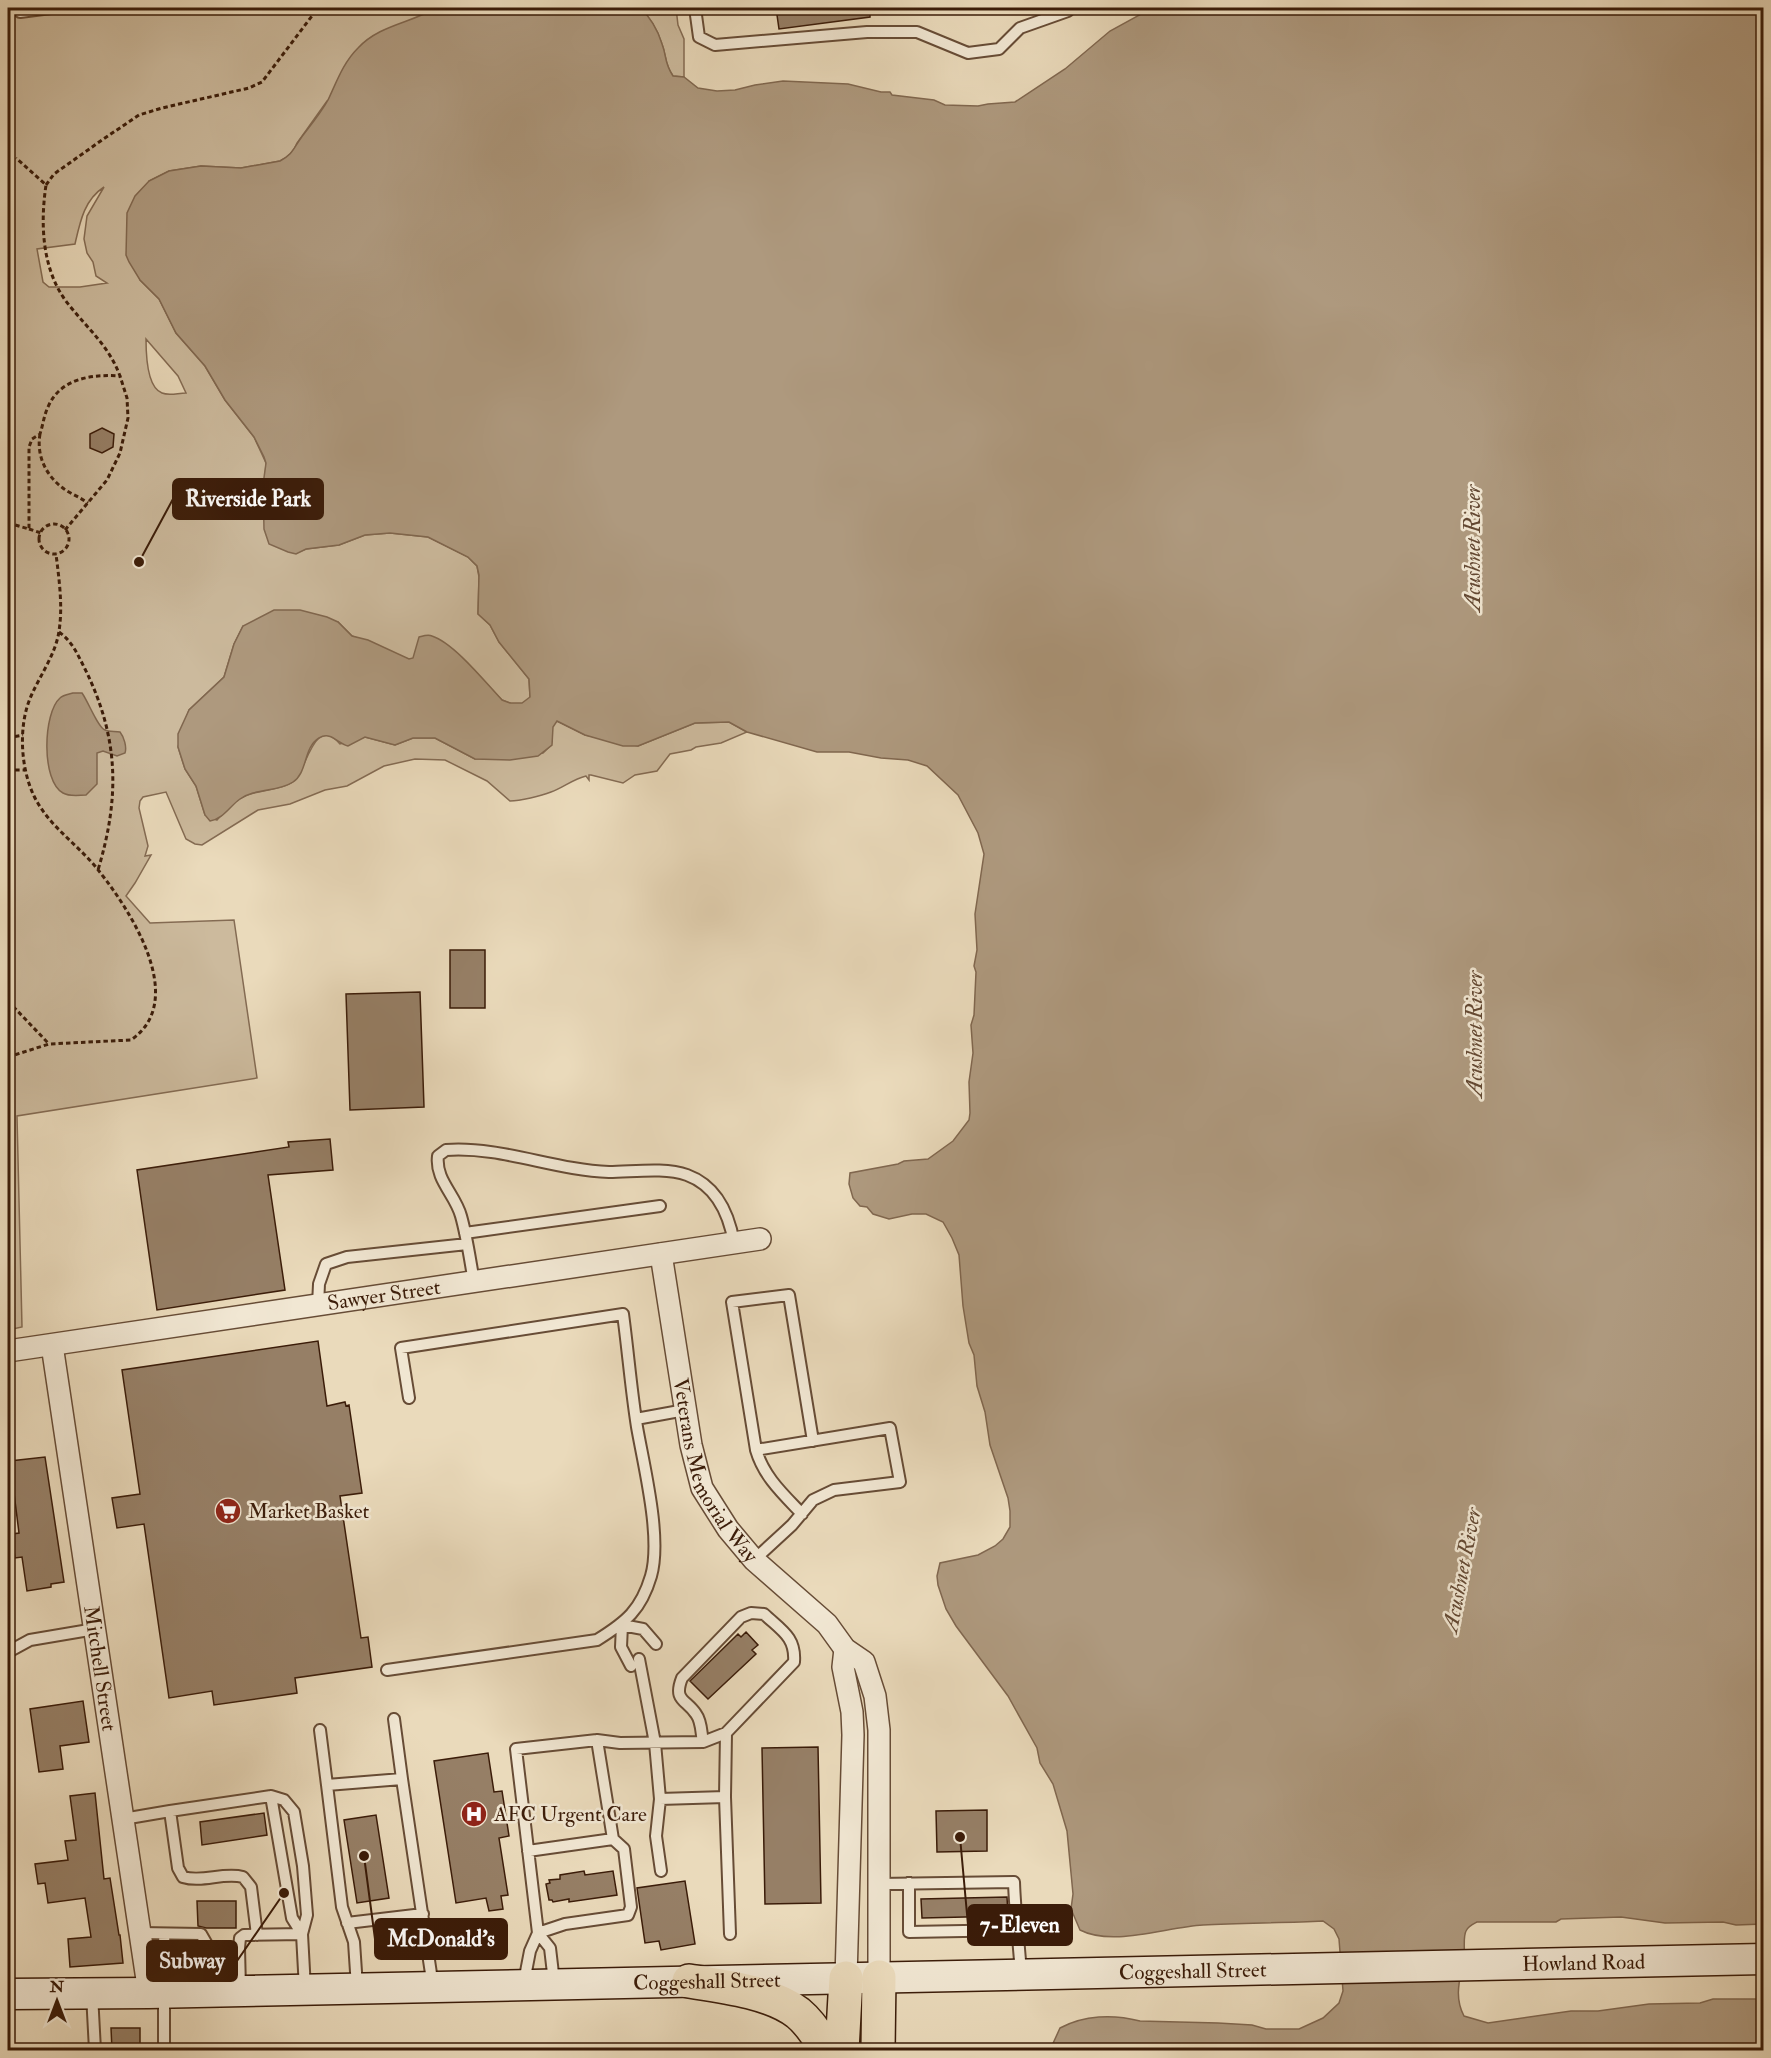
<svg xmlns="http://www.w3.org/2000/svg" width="1771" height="2058" viewBox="0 0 1771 2058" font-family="'IM FELL Double Pica',serif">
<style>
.green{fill:#ccba9d;stroke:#846b53;stroke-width:1.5;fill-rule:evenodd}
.water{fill:#ae997e;stroke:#80674f;stroke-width:1.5}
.building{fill:#967f66;stroke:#3b1c09;stroke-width:1.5}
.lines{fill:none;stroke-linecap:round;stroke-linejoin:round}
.service-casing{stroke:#674c36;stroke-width:14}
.minor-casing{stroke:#674c36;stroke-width:24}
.secondary-casing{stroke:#3b1c09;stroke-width:33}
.motorway-casing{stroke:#3b1c09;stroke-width:36}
.path{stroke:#3b1c09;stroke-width:3;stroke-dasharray:4.5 3;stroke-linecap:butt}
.service{stroke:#f1e7d3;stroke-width:10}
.minor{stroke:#f1e7d3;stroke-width:21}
.secondary{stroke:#f1e7d3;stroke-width:30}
.motorway{stroke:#eadabb;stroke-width:33}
.labels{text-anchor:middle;stroke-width:5;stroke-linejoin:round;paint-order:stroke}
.street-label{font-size:21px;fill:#3b1c09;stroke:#f1e7d3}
.poi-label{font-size:21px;fill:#3b1c09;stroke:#f1e7d3;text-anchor:start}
.water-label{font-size:22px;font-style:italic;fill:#634832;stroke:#f1e7d3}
.leader{fill:none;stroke:#3b1c09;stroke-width:2}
.callout-dot{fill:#3b1c09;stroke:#f1e7d3;stroke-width:2}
.callout{fill:#3b1c09;stroke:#3b1c09;stroke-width:2}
.callout-label{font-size:22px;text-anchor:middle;font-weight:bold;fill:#fff}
</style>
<rect width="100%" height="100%" fill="#eadabb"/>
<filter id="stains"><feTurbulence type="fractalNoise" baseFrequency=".00333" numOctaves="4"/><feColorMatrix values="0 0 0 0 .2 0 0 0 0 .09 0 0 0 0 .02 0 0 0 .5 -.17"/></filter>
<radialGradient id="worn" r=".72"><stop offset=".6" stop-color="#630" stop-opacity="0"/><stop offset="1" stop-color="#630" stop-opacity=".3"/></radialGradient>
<path class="green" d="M8,8H436L327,101L297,143C294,152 288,157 280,161L241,168L201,166L169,171L149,181L140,280L159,299L176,333L205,366L225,400L254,437L266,463L263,511L296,553L306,549L339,545L365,535L390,533L428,537L468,557L477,566L479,577L478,614L490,625L499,642L529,679L530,697L557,721L585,735L638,746L695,723L729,722L747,732L721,743L696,747L691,750L670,754L657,771L635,775L623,783L591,775H589V780L586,776C573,779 563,788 551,792C541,796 520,801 510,801L487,781L445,760L415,759L384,766L347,786L325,790L290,804L258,810L202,845L195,844L186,839L166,792L143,797L140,801L139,808L148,846L145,856L151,855L135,883L126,896L150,923L234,920L257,1078L17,1116L22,1327L8,1330ZM104,187L87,216L84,239L87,253L93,262L96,276L107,283L80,287H49L43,282L37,249L75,244C80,222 84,200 104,187ZM146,339L178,376L186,393C178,393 169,396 162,393C146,387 146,352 146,339ZM338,622L352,636L408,659L462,658L502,700L510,703L552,741L551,745L543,753L475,759L435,738H413L395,745L365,737L340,744C314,713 306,772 294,781C282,791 256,789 241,798C232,802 224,813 217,820L205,815L196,786L185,769L178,747L189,710L224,677L234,644L243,626Z
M640,8H676L678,25L684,39V77L673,76C664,63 667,57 662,44C658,31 650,17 640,8Z"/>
<path class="water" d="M436,8H640C650,17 658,31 662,44C667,57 664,63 673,76L684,77L698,88L717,91L735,90L755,85L783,81L848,84L881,92H890L892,95L934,100L945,105L978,106L988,104L1015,102L1065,69L1110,31L1145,12L1149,8H1763V1924L1736,1925L1723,1922L1665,1923L1621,1917L1561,1919L1556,1922H1477C1473,1924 1468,1926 1466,1931C1463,1937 1465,1947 1464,1955C1461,1977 1453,1995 1464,2016L1488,2023L1571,2011H1598L1649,2004L1700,2003L1713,1999H1763V2050H1050L1060,2028C1084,2015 1113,2014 1140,2021L1218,2023L1252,2025L1266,2029H1299L1323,2018L1339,2003L1343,1991L1339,1939L1334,1929L1323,1921C1283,1923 1243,1923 1203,1925C1166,1927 1113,1947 1080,1930L1071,1909L1073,1894L1067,1831L1053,1784L1040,1763L1037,1748L1008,1696L956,1626L946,1609L938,1585L937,1576L940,1563L978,1555L995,1546L1003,1539L1010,1527V1511L1008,1498L990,1445L985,1412L977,1386L974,1355L969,1343L963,1306L959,1255L952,1238L943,1222L926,1214H912L889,1219L873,1214L867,1207L860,1206L853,1198L849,1184L850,1173L898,1164L904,1161L928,1159L953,1141L969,1120L970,1113L969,1082L973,1053L971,1025L974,1015L976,972L974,966L977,950L975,914L984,854L978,833L958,795L927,766L908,760L881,758L849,752H817L747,732L729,722L695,723L638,746H623L585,735L557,721L553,727L552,745L538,756L510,760L475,759L435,738H413L395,745L365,737L348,746C337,743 331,731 319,738C303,748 308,772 293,782C278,792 255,788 240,799C230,806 223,819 210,821L205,815L196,786L185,769L178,747V734L189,710L224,677L234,644L243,626L274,610H300L327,617L338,622L352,636L368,640L409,659L413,658L419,637C423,636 428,634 432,636C454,643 486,683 502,700L510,703H522L530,697L529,679L499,642L490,625L478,614L479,575L477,566L468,557L428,537L390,533L365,535L339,545L306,549L296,554L288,552L269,544L264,529L263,485L266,463L264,457L254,437L225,400L205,366L176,333L159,299L140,280L129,262L126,255L127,213L135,196L149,181L169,171L201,166L241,168L280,161C293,154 293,149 301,138C310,126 321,113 328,100C337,81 343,63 358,48C379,25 411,23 436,8Z
M73,693H82C88,701 98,728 105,730C109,732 115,731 120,732C124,737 127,747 125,753L117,756L103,751L97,753V784L86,795C79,795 70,797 63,793C41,781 43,713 60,698C63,695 70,694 73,693Z"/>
<path class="building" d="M776,8H870V17L779,29Z
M102,428L114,434L113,447L102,453L90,448V434Z
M450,950H485V1008H450Z
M420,992L424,1107L350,1110L346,994Z
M330,1139L333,1170L268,1175L285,1290L157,1310L137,1170L289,1147L288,1142Z
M318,1341L327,1406L345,1402L346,1406L349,1405L362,1493L340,1496L361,1638L368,1637L372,1667L295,1678L297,1693L214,1705L212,1691L169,1698L144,1524L117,1528L112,1498L140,1494L122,1370Z
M45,1457L64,1582L51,1584V1587L27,1591L22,1557L15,1558L12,1534L19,1533L10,1461Z
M746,1632L758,1645L752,1650L756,1654L708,1699L690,1681L738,1634L741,1637Z
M83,1701L89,1742L60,1746L63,1769L39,1772L30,1709Z
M818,1747L821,1903L765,1904L762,1748Z
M488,1753L494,1792L502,1791L509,1836L499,1838L508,1895L501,1896L503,1909L489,1911L486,1898L456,1903L434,1761Z
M95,1793L104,1879L110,1878L119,1935H120L123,1963L70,1967L68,1939L91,1937L85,1898L48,1903L45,1883L38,1884L35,1864L68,1860L65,1841L76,1840L70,1796Z
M987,1810V1851L937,1852L936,1811Z
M264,1813L267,1835L202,1845L200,1822Z
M376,1815L389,1898L357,1903L344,1820Z
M584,1871L585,1875L613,1871L617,1895L569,1902V1899L553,1902L552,1900H549L546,1884L550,1883L549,1880L560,1879V1875Z
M685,1881L695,1944L661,1950L659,1941L645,1943L637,1888Z
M1007,1897L1008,1916L922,1918L921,1899Z
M197,1901H236V1928H206L198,1926Z
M111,2028H140V2050H112Z"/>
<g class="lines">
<g class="service-casing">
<path id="service" d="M20,8V12L51,8
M695,8L699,37L715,45L867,32H917L968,53L999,49L1020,28L1068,11
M465,1233L660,1206
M474,1282C470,1260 467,1237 461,1216C455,1194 435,1180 438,1156L446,1150C501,1146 554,1170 609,1172C632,1172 665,1167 687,1175C717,1186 729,1214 734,1243
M318,1305L319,1284L326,1264L347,1257L467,1244
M636,1419L685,1410
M802,1514C783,1494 764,1477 756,1450L732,1302L789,1295L813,1441
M754,1560L792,1525L813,1500L834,1490L900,1482L890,1428L756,1450
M8,1652L30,1640L95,1629
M639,1659L655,1743L660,1799L725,1797
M631,1666L621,1647L622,1625L643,1629L656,1644
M387,1670L597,1640C626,1622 641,1610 651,1576C662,1538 644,1467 637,1427C631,1389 628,1351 623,1314L401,1348L409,1398
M394,1719L402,1779
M320,1730L327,1785
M726,1733L725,1797L730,1934
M271,1796L292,1918L302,1934
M660,1799L656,1836L661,1871
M170,1811L271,1796L284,1800L294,1812L303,1866L307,1915L302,1934L305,1989
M123,1819L170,1811L178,1868L183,1877C202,1883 223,1872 243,1877L251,1887L257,1935
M528,1851L613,1839L597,1740
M909,1883V1932L1018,1930
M879,1884L1014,1882C1015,1913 1019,1943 1021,1974
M347,1923L423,1914
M140,1933L201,1934L209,1948L204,1961L172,1962C162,1956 165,1944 164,1934
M538,1933L565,1924L628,1915L631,1907L624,1849L613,1839
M538,1933L550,1948L554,1982
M209,1948H239
M524,1982L530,1951L538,1933L516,1749L597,1740L620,1743L703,1742L726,1733L794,1662C796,1637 781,1630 764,1614L751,1613L741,1617L682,1678C673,1701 686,1699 696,1714C702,1722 701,1733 703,1742
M357,1987L354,1942L342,1907L327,1785L402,1779L433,1987
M240,1989L239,1948L240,1938L244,1935L302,1934
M92,1994L95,2050
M164,1994V2050"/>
</g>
<g class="minor-casing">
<g id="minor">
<path id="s1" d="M661,1254L691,1445L702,1488L728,1529L754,1560L827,1624L845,1649L864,1662L875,1696L879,1730V1977"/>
<path id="s2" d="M52,1345L149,1993"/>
<path id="s3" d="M8,1351L760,1239"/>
<path d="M845,1649L843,1667L852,1712L853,1735L846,1978"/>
</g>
</g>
<g class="secondary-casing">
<g id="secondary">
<path id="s4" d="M8,1994L149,1993L1764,1959"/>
</g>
</g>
<g class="motorway-casing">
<path id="motorway" d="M689,1981C722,1986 771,1992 798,2013C810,2023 819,2037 826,2050
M842,2050L846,1978
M878,2050L879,1977"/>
</g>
<path class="path" d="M46,185L54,174L102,140L139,115L162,108L249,88L262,82L318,8
M40,434C36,457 47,478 67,491C74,495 81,498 88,503
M8,523L29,529V447L32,439L40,434C43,425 44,415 48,407C60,378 93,374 120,376C109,346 88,329 69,305C42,272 40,225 46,185L16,158
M39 539a15 15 0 1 1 30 0a15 15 0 1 1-30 0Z
M29,529L41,533
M65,530L107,480L120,453L128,418L127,398L120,376
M59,632C72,641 78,655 85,669C119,738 120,797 98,870
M8,739L12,737L23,735
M8,768L13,770H25
M8,1001L49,1044
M8,1057L49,1044L131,1040C189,1000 130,910 99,871C79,845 49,827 34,796C20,767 18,723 32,694C41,674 56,653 59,631C63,606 59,579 56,554"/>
<use href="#service" class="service"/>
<use href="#minor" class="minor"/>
<use href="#secondary" class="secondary"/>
<use href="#motorway" class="motorway"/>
</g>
<defs>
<g id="supermarket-disc" transform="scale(1.35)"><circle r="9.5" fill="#8f2418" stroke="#f1e7d3"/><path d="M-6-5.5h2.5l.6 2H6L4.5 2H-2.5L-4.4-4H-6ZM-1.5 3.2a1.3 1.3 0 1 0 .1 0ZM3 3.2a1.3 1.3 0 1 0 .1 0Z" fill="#fff"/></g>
<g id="hospital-disc" transform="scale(1.35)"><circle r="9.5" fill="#8f2418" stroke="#f1e7d3"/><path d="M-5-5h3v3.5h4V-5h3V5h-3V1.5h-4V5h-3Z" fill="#fff"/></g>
</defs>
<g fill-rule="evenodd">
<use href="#supermarket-disc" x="228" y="1511"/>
<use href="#hospital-disc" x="474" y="1814"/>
</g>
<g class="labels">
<g class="street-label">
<text dy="7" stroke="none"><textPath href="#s3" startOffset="380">Sawyer Street</textPath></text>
<text dy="7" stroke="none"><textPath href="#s1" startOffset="226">Veterans Memorial Way</textPath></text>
<text dy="7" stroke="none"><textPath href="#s2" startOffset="327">Mitchell Street</textPath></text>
<text dy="7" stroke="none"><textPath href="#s4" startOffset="1576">Howland Road</textPath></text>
<text dy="7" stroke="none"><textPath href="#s4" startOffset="1185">Coggeshall Street</textPath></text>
<text dy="7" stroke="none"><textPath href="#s4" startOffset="699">Coggeshall Street</textPath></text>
</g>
<g class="poi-label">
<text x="248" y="1518">Market Basket</text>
<text x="494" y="1821">AFC Urgent Care</text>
</g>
<g class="water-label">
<text transform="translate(1472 548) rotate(-90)" y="8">Acushnet River</text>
<text transform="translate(1474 1034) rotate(-90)" y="8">Acushnet River</text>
<text transform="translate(1461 1570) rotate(-79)" y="8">Acushnet River</text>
</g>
</g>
<path class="leader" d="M139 562L173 499M960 1837L968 1925M364 1856L375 1939M284 1893L237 1961"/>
<g class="callout-dot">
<circle cx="139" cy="562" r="6"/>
<circle cx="960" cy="1837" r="6"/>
<circle cx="364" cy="1856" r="6"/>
<circle cx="284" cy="1893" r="6"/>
</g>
<g class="callout">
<rect x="173" y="479" width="150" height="40" rx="6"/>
<rect x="968" y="1905" width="104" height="40" rx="6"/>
<rect x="375" y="1919" width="132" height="40" rx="6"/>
<rect x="147" y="1941" width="90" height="40" rx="6"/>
</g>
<g class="callout-label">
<text x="248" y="506">Riverside Park</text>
<text x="1020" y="1932">7-Eleven</text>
<text x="441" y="1946">McDonald's</text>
<text x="192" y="1968">Subway</text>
</g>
<rect width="1771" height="2058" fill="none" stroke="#eadabb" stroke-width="30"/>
<rect x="9" y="9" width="1753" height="2040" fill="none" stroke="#3b1c09" stroke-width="3"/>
<rect x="15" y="15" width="1741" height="2028" fill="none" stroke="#3b1c09" stroke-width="1.5"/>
<g transform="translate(57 2001)" stroke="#f1e7d3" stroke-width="4.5" paint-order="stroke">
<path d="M0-4.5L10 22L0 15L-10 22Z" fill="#3b1c09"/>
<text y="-9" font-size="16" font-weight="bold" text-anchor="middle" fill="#3b1c09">N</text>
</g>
<rect width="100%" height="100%" filter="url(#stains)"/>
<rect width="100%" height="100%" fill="url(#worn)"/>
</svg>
